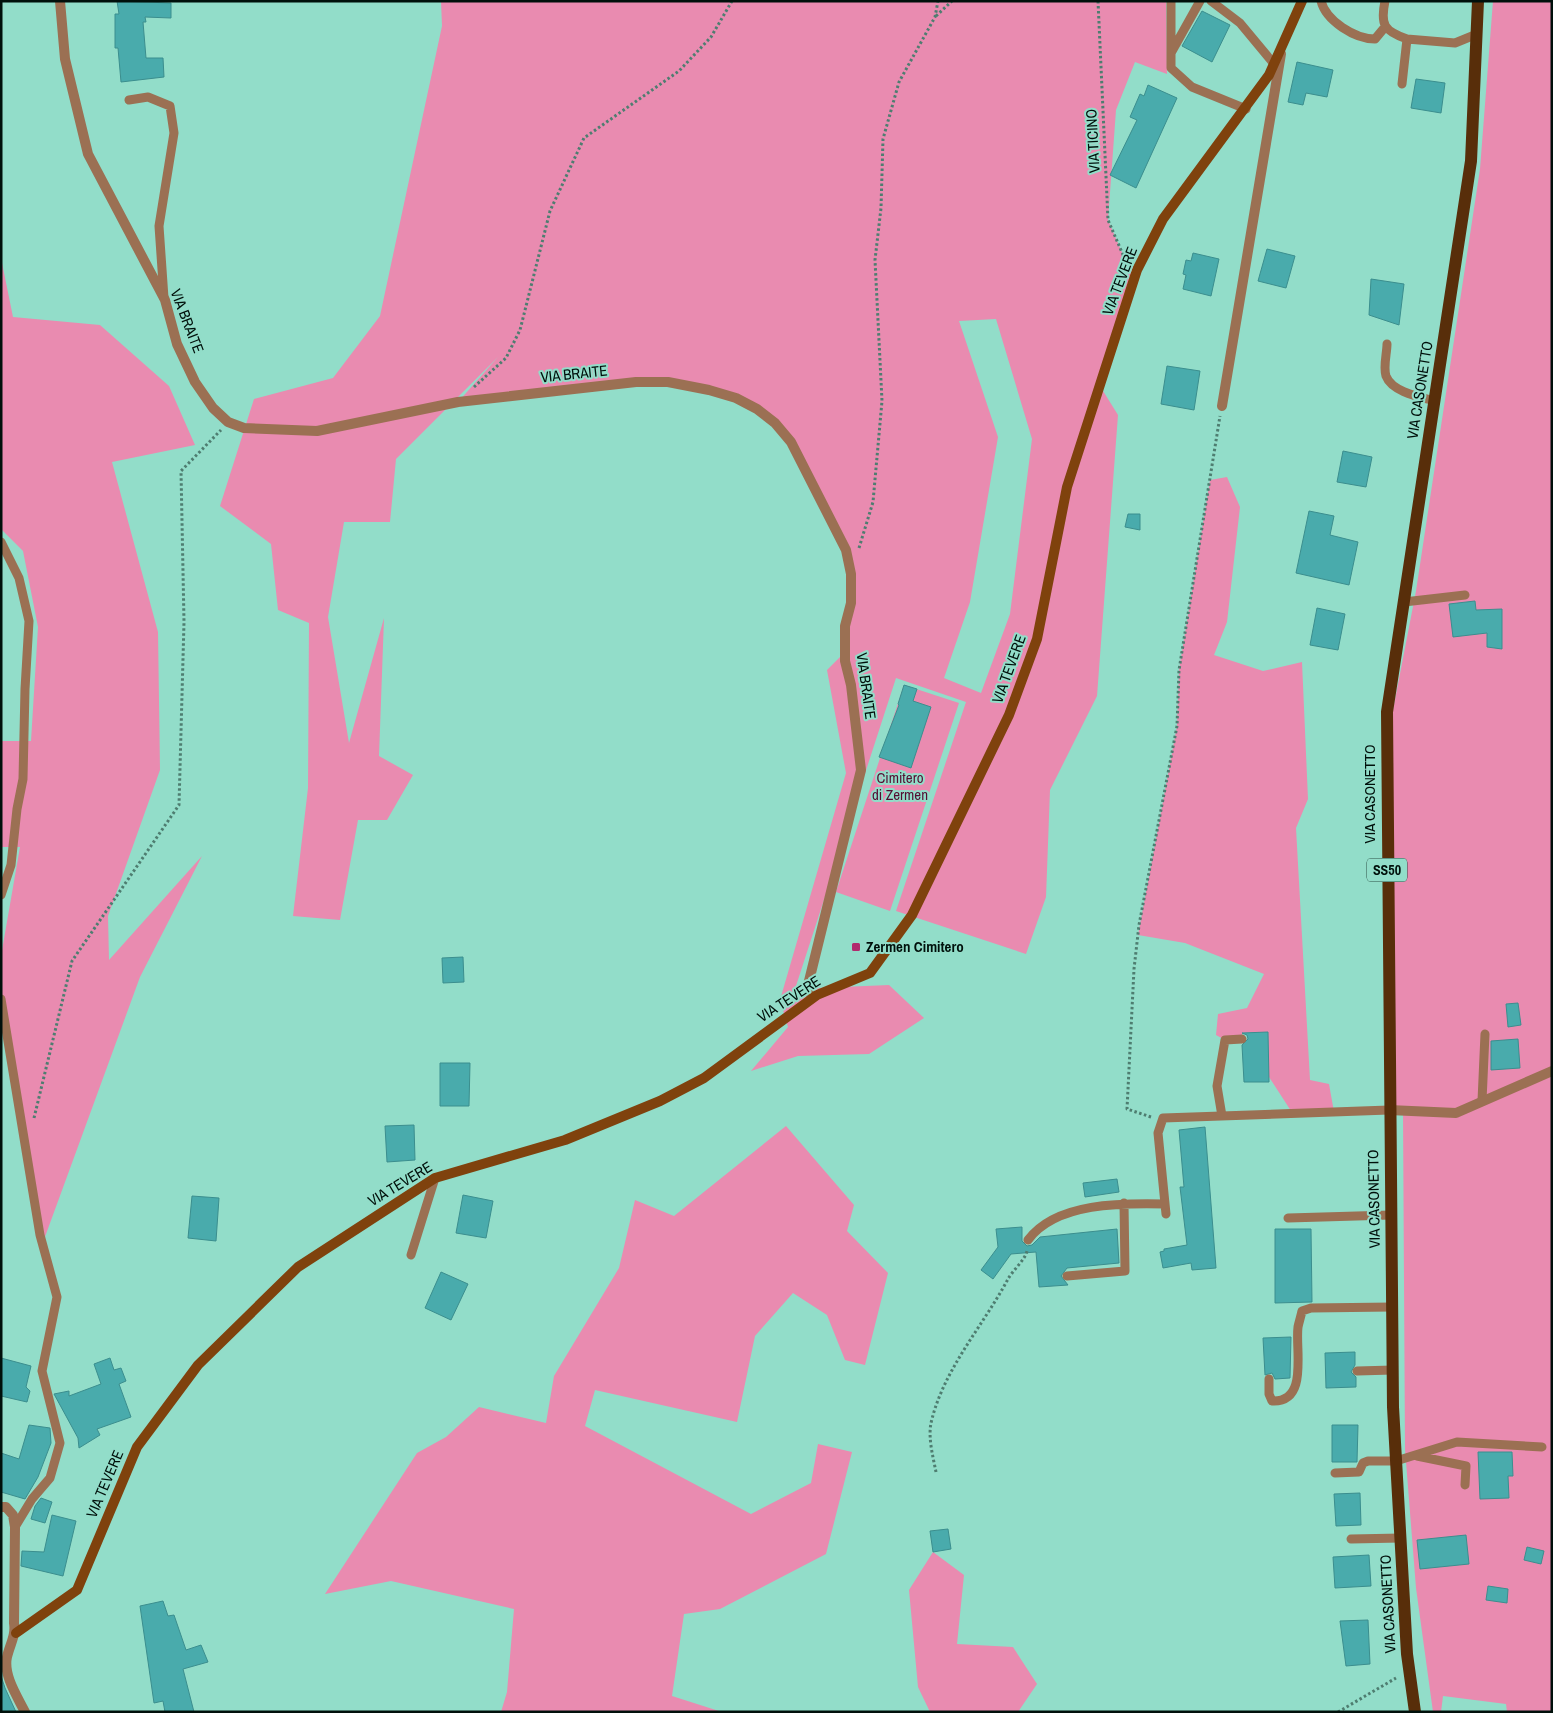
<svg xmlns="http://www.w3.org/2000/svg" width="1553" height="1713" viewBox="0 0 1553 1713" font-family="'Archivo Narrow',sans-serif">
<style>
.green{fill:#e98bb0;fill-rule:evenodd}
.building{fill:#49abac;stroke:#3b8e8e}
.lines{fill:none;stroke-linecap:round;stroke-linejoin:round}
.path{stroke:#4e7d70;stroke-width:3;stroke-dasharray:2.5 2.5;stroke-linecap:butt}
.service{stroke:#9b7053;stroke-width:9}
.minor{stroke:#9b7053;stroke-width:10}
.tertiary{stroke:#9b7053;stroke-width:10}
.secondary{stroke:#7f420d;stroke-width:10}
.primary{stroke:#582e0a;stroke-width:12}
.poi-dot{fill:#b12a6d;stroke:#92ddc9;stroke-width:2}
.labels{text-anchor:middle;stroke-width:4;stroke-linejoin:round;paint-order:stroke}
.shield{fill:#92ddc9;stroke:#2c4e44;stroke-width:1}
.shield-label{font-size:14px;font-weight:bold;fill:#00100b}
.street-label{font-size:15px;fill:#00100b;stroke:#92ddc9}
.park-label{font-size:15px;fill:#550c31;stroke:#92ddc9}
.poi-label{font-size:15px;font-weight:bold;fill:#00100b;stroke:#92ddc9;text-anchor:start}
</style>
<rect width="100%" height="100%" fill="#92ddc9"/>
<path class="green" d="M441,1H1166L1167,74L1135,62L1116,110L1108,220L1124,257L1137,270L1100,386L1118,415L1097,696L1050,790L1046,897L1026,954L896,911L966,702L896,678L795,989L889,985L924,1018L869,1054L798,1056L751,1071L788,1027L780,1000L846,773L827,670L845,652L851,574L833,522L791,442L757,409L668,382L458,402L498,357L396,459L390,522H344L328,617L349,743L384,618L379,756L413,775L387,820H358L340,920L293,916L308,788L309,623L278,610L271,544L220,506L254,399L333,378L380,316L442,26ZM996,319L1032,439L1010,614L981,693L944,678L970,602L998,437L959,321Z
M1493,1H1552V1712H1507L1506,1704L1443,1696L1441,1712H1433L1416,1588L1405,1449L1403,1111L1389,1110L1392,715L1416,591L1480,169Z
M1,258L13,317L100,325L169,386L195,445L112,462L158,632L160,770L108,916L109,960L202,856L140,977L42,1245L1,999V956L20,847H1V741H31L38,627L23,551L1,529Z
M1227,477L1240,507L1227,622L1214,655L1263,671L1302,662L1308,799L1296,828L1310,1080L1329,1084L1334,1112L1293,1114L1269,1077L1268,1032L1242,1033V1039L1225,1040L1216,1035L1218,1014L1247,1008L1264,974L1185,943L1138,935L1177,726L1179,670L1210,480Z
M904,685L959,703L890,911L836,892Z
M786,1126L854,1205L847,1231L888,1273L865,1365L845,1360L827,1315L793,1293L755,1336L737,1422L595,1390L585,1426L751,1514L811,1483L818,1444L852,1452L826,1554L720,1609L684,1614L672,1696L722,1712H501L507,1692L514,1609L391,1581L325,1594L417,1453L446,1437L479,1407L546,1423L554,1376L619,1268L635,1200L674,1216Z
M933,1552L964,1575L957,1644L1013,1647L1037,1684L1018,1712H930L918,1687L909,1590Z"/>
<path class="building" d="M117,1L171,3V18L145,17L146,22H143L146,58H163L164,77L121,82L118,48H115V14H119Z
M1202,11L1230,25L1212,62L1182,46Z
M1297,62L1333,70L1327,97L1306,93L1303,105L1288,102Z
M1416,79L1445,83L1441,113L1411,108Z
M1148,85L1177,98L1136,188L1110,175L1137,120L1130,117L1140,94L1144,96Z
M1267,249L1295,256L1286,288L1258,281Z
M1193,253L1219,259L1211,296L1183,289L1186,275L1183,274L1186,260L1191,261Z
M1371,279L1404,284L1399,325L1369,315Z
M1167,366L1200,371L1194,410L1161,404Z
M1343,451L1372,457L1366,487L1337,482Z
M1309,511L1334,516L1330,535L1358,542L1349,585L1296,573Z
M1128,514H1140V530L1125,527Z
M1475,601L1476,610L1502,609V649L1487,647V633L1453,637L1449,604Z
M1317,608L1345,614L1338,650L1310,645Z
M904,685L917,689L913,701L931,707L911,768L879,757L899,705L898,704Z
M463,957L464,982L443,983L442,958Z
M1518,1003L1521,1025L1508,1027L1506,1004Z
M1268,1032L1269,1082H1244L1242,1045L1248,1039L1247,1035L1242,1033Z
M1518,1039L1520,1068L1491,1070V1041Z
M440,1063H470L469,1106H440Z
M414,1125L415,1160L387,1162L385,1126Z
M1205,1127L1216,1268L1192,1270L1191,1263L1163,1268L1160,1252L1164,1251V1249L1187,1245L1180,1187H1184L1179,1130Z
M1117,1179L1119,1192L1085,1197L1083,1183Z
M463,1195L493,1201L486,1238L456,1233Z
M192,1196L219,1198L216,1241L188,1238Z
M1022,1227V1241L1027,1246L1032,1245L1040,1237L1117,1229L1119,1263L1067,1268L1061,1276L1068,1285L1039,1287L1036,1252L1011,1254L993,1279L981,1270L998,1247L996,1229Z
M1275,1229H1311L1312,1302L1275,1303Z
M441,1272L468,1284L451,1320L425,1308Z
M1291,1337L1290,1378L1275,1379L1272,1373L1265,1375L1263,1338Z
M1355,1352V1365L1351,1372L1356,1377V1387L1326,1388L1325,1353Z
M1,1358L31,1366L26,1387L30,1391L27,1402L1,1396Z
M110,1358L114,1370L121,1368L126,1381L119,1384L131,1417L97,1429L100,1435L79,1448L78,1438L54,1394L69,1391V1396L101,1384L94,1364Z
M29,1425L50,1428L51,1443L38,1477L25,1499L1,1492V1453L19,1459Z
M1332,1425H1358L1357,1462H1332Z
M1478,1452H1512L1513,1476H1508L1509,1498L1480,1499Z
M1360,1493L1361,1525L1336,1526L1334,1494Z
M41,1498L52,1502L45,1523L31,1519L35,1506Z
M52,1515L76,1521L63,1576L21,1566L22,1551L44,1552Z
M948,1529L951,1549L933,1552L930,1531Z
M1466,1535L1469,1564L1420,1569L1417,1540Z
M1527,1547L1544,1551L1541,1564L1524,1560Z
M1369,1555L1371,1586L1335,1588L1333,1557Z
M1488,1586L1508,1589L1507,1603L1486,1600Z
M163,1601L168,1616L174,1615L186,1650L201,1645L208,1662L183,1669L194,1712H165L163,1701L154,1703L140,1606Z
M1368,1620L1370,1664L1346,1666L1340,1621Z
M1,1676L5,1688L16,1712H1Z"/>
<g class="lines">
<path class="path" d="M1098,1L1108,220L1124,257L1127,261
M936,16L952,1
M474,387L506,358L520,330L550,211L584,138L679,71L711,37L732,1
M859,548L873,502L882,401L875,260L881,208L883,139L899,82L935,17L938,1
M1151,1117L1127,1109L1134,969L1139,925L1177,726L1179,670L1220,416
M34,1118L72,961L179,805L184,622L181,471L221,430
M936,1472C933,1457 928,1438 931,1423C943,1370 983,1326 1008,1279C1013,1270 1025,1260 1027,1251
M1338,1712L1396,1678"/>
<path class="service" d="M1171,1V68L1192,87L1246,109
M1211,1L1240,23L1274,64
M1321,1C1326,21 1355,39 1375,39L1385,27
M1385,1C1380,25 1384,31 1407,39
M1171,53L1200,1
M1402,84L1407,39L1455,43L1477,34
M129,100L148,97L170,106L174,133L159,226L164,298
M1387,344C1387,353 1383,367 1386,376C1392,392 1420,397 1435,401
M1,542L19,578L29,621L25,689L23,779L17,809L11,865L1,895
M1404,602L1465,595
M1,999L40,1235L57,1297L42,1371L60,1443L50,1478L32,1499L15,1527
M1482,1101L1485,1034
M1222,1116L1217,1086L1225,1040L1242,1039
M1166,1214L1158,1133L1163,1118L1389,1110
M1288,1218L1391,1215
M1028,1240C1056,1202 1123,1203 1165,1204
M411,1255L435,1178
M1067,1276L1125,1271L1124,1203
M1357,1371L1393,1370
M1269,1379V1394L1272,1401C1309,1403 1295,1350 1298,1327C1299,1322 1301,1316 1302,1311L1311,1308L1392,1307
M1417,1456L1466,1466L1465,1485
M1335,1473L1359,1472L1363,1463L1368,1461H1396L1457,1442L1542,1447
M1351,1539L1401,1538"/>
<path class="minor" d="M60,1L65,59L88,154L165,300L177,344L195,382L213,408L228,422L244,428L317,431L458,402L636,382H668L709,390L736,398L757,409L775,423L791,442L846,550L851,574V603L845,626V661L851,685L861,770L808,985L812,998
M1222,406L1281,54
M1389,1110L1456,1113L1552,1071"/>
<path class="tertiary" d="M1,1507H6L13,1515L15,1527L14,1623C16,1636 10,1644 7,1657C3,1675 17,1696 25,1712"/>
<path class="secondary" d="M16,1633L77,1590L137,1447L198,1365L298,1267L435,1178L565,1140L660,1101L704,1078L817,995L870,973L912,915L1009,715L1037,639L1067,487L1137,270L1163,219L1269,75L1302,1"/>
<path class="primary" d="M1415,1712L1407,1654L1393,1407L1387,712L1471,161L1478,1"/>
</g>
<rect class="poi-dot" x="851" y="942" width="10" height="10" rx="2.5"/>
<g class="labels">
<rect class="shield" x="1367" y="858.5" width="40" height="23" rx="4"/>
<g class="shield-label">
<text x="1387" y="875">SS50</text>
</g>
<g class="street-label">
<text transform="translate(1093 141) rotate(-93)" y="5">VIA TICINO</text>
<text transform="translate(1120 281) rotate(-69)" y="5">VIA TEVERE</text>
<text transform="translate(187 321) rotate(69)" y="5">VIA BRAITE</text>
<text transform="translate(574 374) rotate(-6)" y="5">VIA BRAITE</text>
<text transform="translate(1420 390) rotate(-81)" y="5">VIA CASONETTO</text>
<text transform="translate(1009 669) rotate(-70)" y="5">VIA TEVERE</text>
<text transform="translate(866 686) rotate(82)" y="5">VIA BRAITE</text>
<text transform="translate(1370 794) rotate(-90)" y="5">VIA CASONETTO</text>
<text transform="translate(789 999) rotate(-33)" y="5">VIA TEVERE</text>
<text transform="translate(400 1184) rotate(-31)" y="5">VIA TEVERE</text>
<text transform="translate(1374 1199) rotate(-91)" y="5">VIA CASONETTO</text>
<text transform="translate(105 1484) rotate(-67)" y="5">VIA TEVERE</text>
<text transform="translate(1388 1604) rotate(-93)" y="5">VIA CASONETTO</text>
</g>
<g class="park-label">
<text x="900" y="783">Cimitero<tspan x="900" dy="17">di Zermen</tspan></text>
</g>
<g class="poi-label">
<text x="866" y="952">Zermen Cimitero</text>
</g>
</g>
<rect width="1553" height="1713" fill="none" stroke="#00100b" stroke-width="5"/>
</svg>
